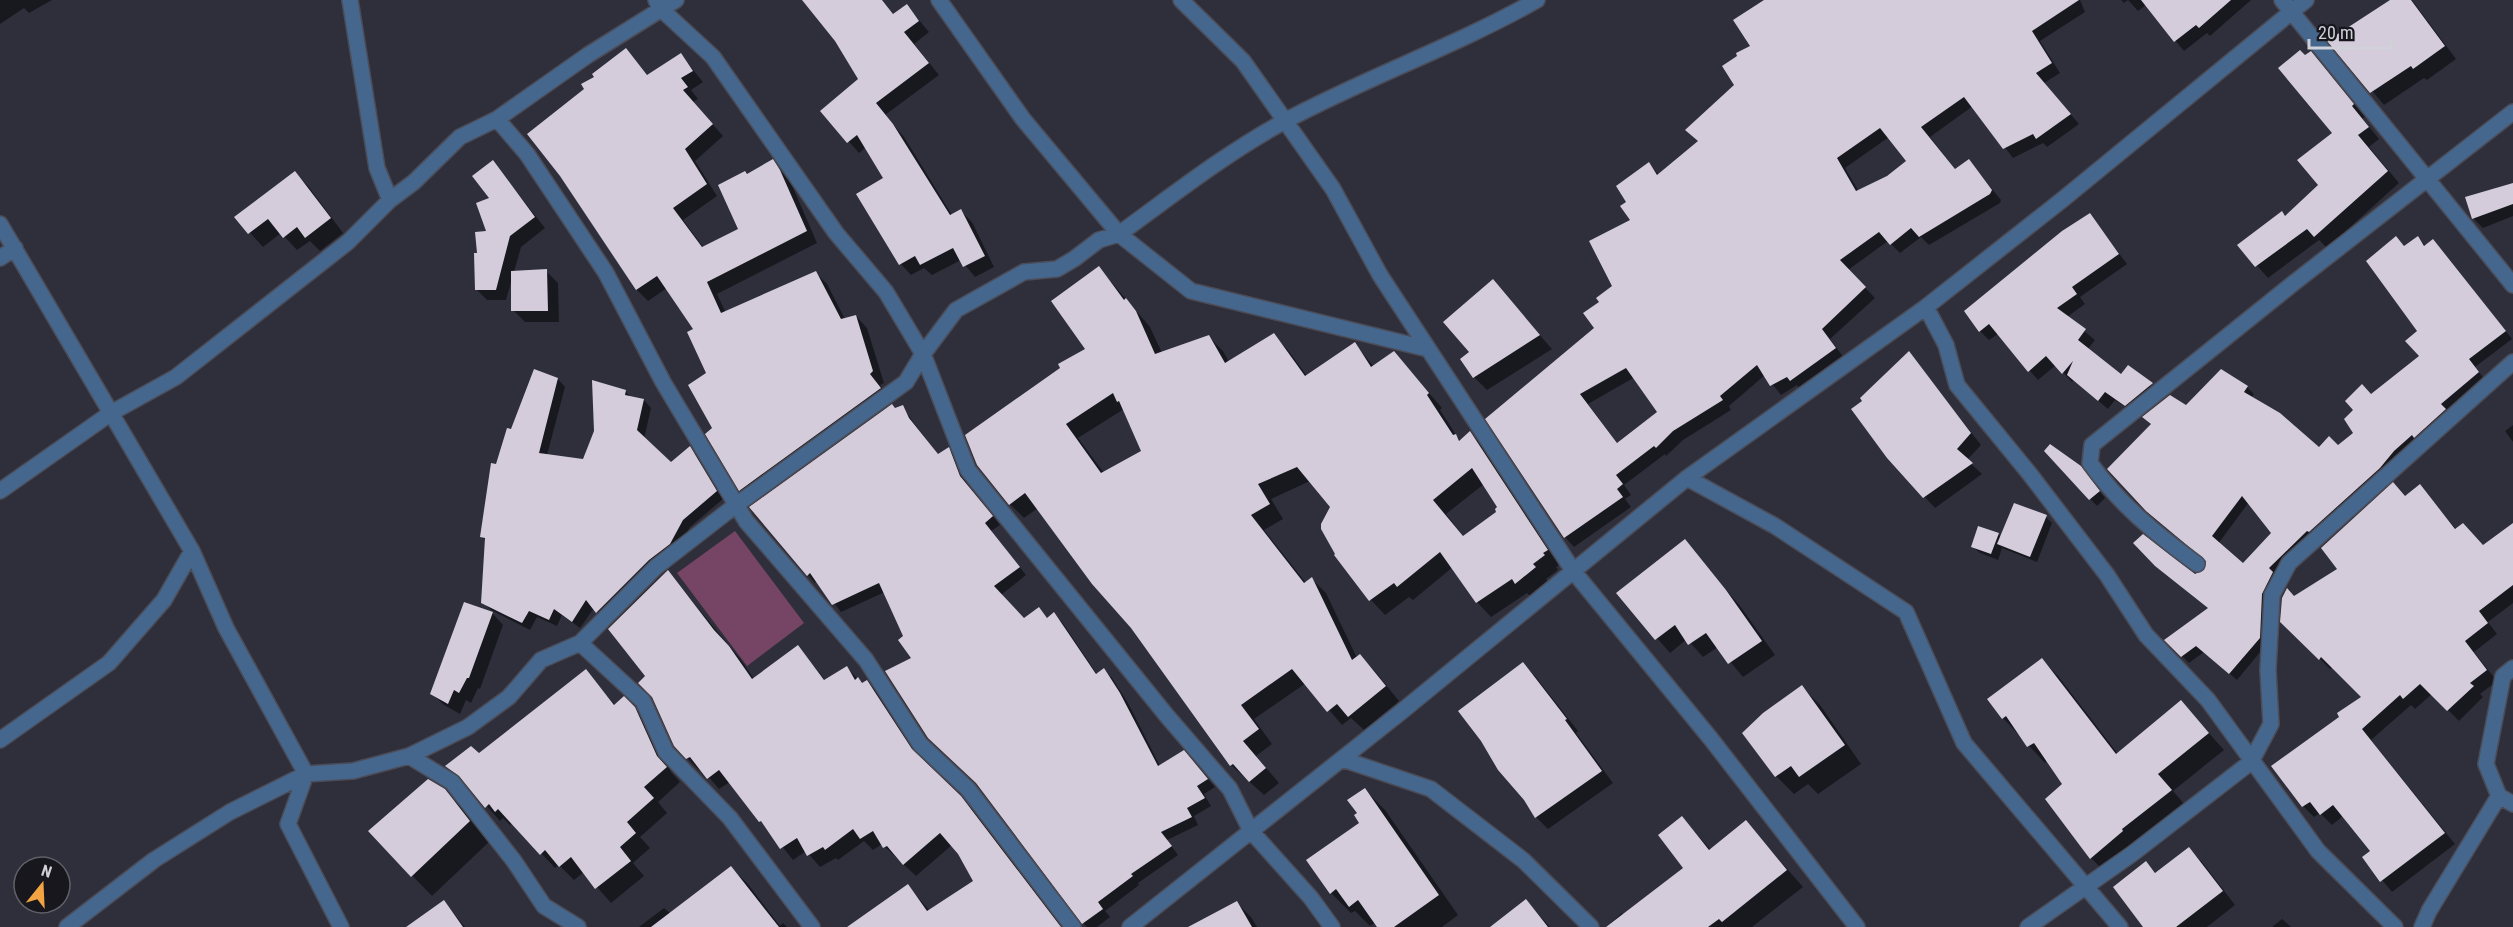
<svg xmlns="http://www.w3.org/2000/svg" width="2513" height="927" viewBox="0 0 2513 927" font-family="'Roboto Condensed',sans-serif">
<style>
.green{fill:#764566}
.shadow{fill:#0007;fill-rule:evenodd}
.building{fill:#d4ccdb;fill-rule:evenodd}
.lines{fill:none;stroke-linecap:round;stroke-linejoin:round}
.minor-casing{stroke:#4b4c57;stroke-width:18}
.minor{stroke:#45678d;stroke-width:15}
</style>
<rect width="100%" height="100%" fill="#2e2f3b"/>
<path class="green" d="M735,531L804,623L747,666L677,573Z"/>
<path class="shadow" d="M0,0H52L29,13L24,8L0,24Z
M820,0H882L894,15L907,6L929,32L914,44L939,75L885,115L904,137L952,215L961,211L972,222L994,267L975,277L961,260L932,275L924,268L911,275L901,264L858,195L885,179L866,147L859,153L822,111L860,80Z
M1767,0H2080L2085,12L2040,41L2060,73L2044,83L2079,124L2047,147L2043,143L2013,158L1973,106L1930,137L1956,170L1969,161L2001,200L2000,203L1929,245L1921,237L1900,253L1888,241L1848,270L1875,298L1830,339L1844,358L1800,389L1797,385L1781,395L1765,375L1729,406L1731,410L1683,440L1666,456L1665,454L1624,485L1631,495L1625,499L1631,507L1574,547L1565,537L1487,419L1596,328L1601,302L1614,287L1632,220L1628,202L1649,164L1659,175L1700,142L1736,85L1752,46ZM1889,137L1908,162L1888,177L1859,192L1845,168ZM1635,377L1659,412L1618,444L1588,404Z
M2121,0H2251L2210,36L2207,33L2184,51L2146,5L2138,11L2128,0L2124,3Z
M2391,0H2412L2456,59L2427,80L2424,78L2384,105L2330,41Z
M625,50L648,76L681,55L703,82L691,90L698,99L693,102L723,136L695,161L717,196L683,220L704,248L740,230L747,176L772,161L791,183L817,243L717,294L726,313L816,273L827,284L845,319L856,316L867,328L884,383L880,385L891,400L752,501L740,490L714,428L708,374L695,329L667,288L648,301L637,290L561,175L586,89Z
M2311,53L2365,117L2362,118L2379,139L2369,147L2399,183L2327,248L2319,240L2268,278L2239,245L2286,217L2320,186L2334,133L2305,57Z
M493,162L545,228L521,247L514,272L546,271L558,283L559,322H525L513,310L511,282L506,300H487L476,289L479,254L488,232Z
M294,173L308,186L343,233L320,251L310,241L297,250L281,233L263,247L236,217Z
M2513,185V216L2483,228L2474,219L2467,198Z
M2090,215L2127,264L2080,297L2085,304L2067,317L2095,340L2088,349L2121,377L2128,368L2161,394L2136,414L2115,400L2108,409L2074,380L2072,382L2056,365L2038,380L1998,334L1989,340L1980,331Z
M2396,238L2405,247L2418,238L2426,246L2440,248L2512,339L2475,367L2485,380L2317,538L2269,602L2266,645L2237,680L2204,652L2189,663L2166,640L2209,609L2195,575L2207,570V560L2152,425L2144,418L2187,407L2247,387L2254,394L2251,398L2319,449L2338,447L2355,433L2371,396L2421,357L2419,331ZM2249,502L2273,533L2243,565L2218,544Z
M1099,268L1150,327L1162,353L1209,337L1223,351L1229,362L1273,335L1287,349L1307,376L1355,344L1374,367L1394,353L1442,408L1440,410L1458,438L1461,441L1470,433L1484,447L1561,564L1556,567L1558,570L1546,579L1549,582L1531,597L1527,593L1491,617L1477,602L1453,567L1413,600L1409,597L1385,615L1371,600L1336,555L1331,507L1310,481L1271,499L1283,519L1264,530L1306,583L1312,579L1326,593L1357,658L1360,656L1374,670L1399,701L1364,730L1351,718L1342,725L1306,683L1254,719L1272,744L1256,756L1279,783L1264,795L1231,765L1132,627L1038,508L1024,518L1010,504L1087,349ZM1124,409L1143,452L1104,473L1078,438ZM1484,484L1499,508L1498,512L1464,537L1446,514Z
M1493,282L1552,349L1487,390L1474,377L1471,352Z
M1909,353L1981,445L1967,460L1982,474L1935,508L1888,457Z
M558,379L565,387L547,455L584,461L625,391L632,398L644,400L651,408L644,439L671,464L690,448L697,456L723,499L690,527L677,551L604,619L594,608L580,628L562,615L557,626L537,617L530,630L491,610L483,602L486,541L482,536L497,466L512,431Z
M902,407L939,456L948,449L956,457L968,485L1000,525L991,531L1026,575L1001,595L1024,620L1038,609L1048,619L1054,614L1062,622L1097,674L1104,670L1112,678L1128,703L1160,766L1191,760L1215,787L1204,794L1211,806L1194,816L1198,825L1167,840L1178,855L1138,883L1139,885L1105,911L1110,917L1097,927H1087L1083,923L978,784L913,659L885,592L841,612L817,581L815,583L808,575L896,410Z
M2513,425V442L2505,431Z
M2046,451L2080,467L2105,498L2097,506Z
M2420,486L2457,530L2483,547L2513,525V603L2488,622L2497,634L2474,652L2497,681L2480,694L2483,697L2459,721L2432,694L2415,709L2411,705L2371,740L2455,844L2392,892L2364,858L2372,851L2343,816L2332,825L2320,813L2314,817L2303,806L2341,717L2364,698L2333,667L2330,669L2282,621L2295,598L2339,569L2406,497Z
M2046,517L2052,523L2037,562L2002,548L1998,560L1980,553L1973,547L1998,534L2001,537Z
M1684,541L1740,606L1775,655L1743,677L1718,647L1703,657L1687,639L1670,653L1618,593Z
M668,572L741,660L754,679L798,647L826,681L847,668L863,684L867,682L879,694L922,761L972,809L1063,927H850L908,886L929,910L975,882L952,845L916,876L882,844L873,850L864,841L838,860L836,858L820,867L806,851L793,860L730,782L719,789L701,768L699,770L675,746L648,676Z
M492,613L503,625L480,689L478,688L471,703L466,700L460,714L444,705L432,694Z
M2042,660L2058,676L2118,754L2181,702L2224,750L2173,791L2187,807L2107,874L2091,858L2064,785L2047,761L2045,763L2003,718Z
M1523,664L1535,676L1578,731L1576,733L1613,783L1548,829L1536,817Z
M586,671L616,706L634,708L649,723L671,772L680,782L658,802L667,813L640,837L650,848L633,863L644,876L611,903L584,872L574,880L559,865L555,868L513,823L510,825L503,818L500,821L469,786L447,766L479,755Z
M1802,687L1820,705L1861,764L1818,794L1808,784L1794,794L1776,776L1744,733Z
M1365,790L1385,810L1458,915L1442,927H1379L1376,922L1370,926L1355,911L1351,913L1331,893L1362,823Z
M444,791L465,811L489,842L432,896L370,832Z
M1682,818L1711,850L1746,822L1803,887L1752,927H1606L1622,913L1624,915L1685,868Z
M2189,849L2202,862L2235,905L2207,927H2145L2146,863L2157,874Z
M731,868L747,883L780,926L783,923L787,927H639L664,908L671,914Z
M1526,901L1550,927H1492Z
M444,902L465,927H408Z
M1237,903L1251,917L1257,927H1195Z
M2282,919L2291,927H2272Z"/>
<path class="building" d="M802,0H882L893,14L907,4L919,21L904,32L929,63L876,103L893,124L950,215L961,209L985,256L963,267L953,248L920,265L915,256L899,265L856,194L883,178L857,135L847,143L820,111L858,79L835,41Z
M1764,0H2079L2032,31L2052,63L2036,73L2071,114L2036,139L2033,134L2003,149L1964,97L1921,127L1955,169L1969,159L1992,190L1990,194L1919,237L1911,228L1890,245L1879,232L1840,260L1866,287L1822,329L1836,348L1790,381L1787,377L1770,386L1757,365L1720,396L1723,400L1673,431L1656,448L1654,446L1616,475L1623,484L1617,489L1623,497L1564,538L1485,419L1594,328L1583,313L1599,302L1596,298L1612,286L1589,241L1630,220L1620,206L1626,202L1616,186L1649,162L1657,175L1698,141L1685,130L1734,85L1722,66L1737,56L1736,53L1750,46L1733,20ZM1880,128L1906,161L1887,176L1856,191L1837,158ZM1626,368L1657,412L1617,443L1580,394Z
M2141,0H2231L2199,28L2196,25L2174,42Z
M2390,0H2411L2445,46L2413,69L2411,66L2370,93L2327,41Z
M626,48L647,75L681,53L693,71L681,78L688,87L683,90L713,124L685,149L707,184L673,208L702,247L738,229L718,185L745,171L747,174L773,159L780,170L807,231L707,282L721,313L816,271L841,319L856,315L873,371L870,374L881,388L739,491L705,434L712,428L688,385L706,373L687,332L693,329L657,276L636,290L560,176L527,134L584,89L581,84L594,77L592,74Z
M2300,50L2305,55L2311,51L2354,104L2352,106L2369,127L2358,135L2388,171L2314,237L2307,229L2255,267L2237,245L2282,211L2285,216L2318,185L2297,160L2332,133L2278,68Z
M493,160L535,217L510,236L496,290H475L474,253H477L475,232L486,231L476,203L489,198L472,176Z
M295,171L331,218L305,238L297,227L283,238L268,219L248,234L234,217Z
M2513,183V204L2472,219L2465,197Z
M2090,213L2119,254L2072,287L2077,294L2057,308L2086,329L2078,340L2121,374L2128,365L2153,383L2125,406L2105,392L2098,401L2067,375L2073,361L2062,374L2046,356L2028,372L1989,324L1979,332L1964,311L2062,231Z
M2396,236L2404,246L2418,236L2424,246L2433,239L2506,331L2469,359L2479,372L2441,404L2446,409L2414,438L2412,435L2394,451L2380,468L2309,532L2307,531L2269,568L2273,572L2262,594L2260,638L2229,674L2196,646L2181,657L2164,640L2208,608L2155,566L2133,543L2143,534L2195,574L2204,570L2206,561L2146,511L2107,469L2151,424L2142,417L2170,395L2186,405L2221,369L2248,386L2244,392L2280,413L2319,447L2329,436L2338,445L2353,433L2344,419L2353,410L2345,401L2362,384L2371,394L2419,356L2405,341L2417,331L2366,261ZM2242,496L2271,533L2243,563L2212,536Z
M1099,266L1124,300L1126,298L1136,311L1155,354L1209,335L1225,363L1274,333L1305,376L1355,342L1371,367L1394,351L1429,393L1427,395L1453,435L1456,434L1459,441L1470,431L1548,550L1543,553L1545,555L1533,564L1536,567L1515,584L1512,579L1476,603L1440,552L1397,587L1394,583L1369,601L1334,555L1335,554L1321,529V524L1330,507L1297,467L1258,484L1270,504L1251,515L1304,583L1312,577L1352,660L1360,654L1386,686L1348,717L1337,704L1327,712L1292,669L1241,705L1259,729L1243,741L1266,768L1249,782L1233,764L1230,766L1131,628L1092,584L1025,493L1009,505L977,465L965,435L1060,368L1058,364L1085,349L1051,301ZM1113,393L1117,402L1119,401L1141,451L1101,473L1066,424ZM1472,468L1497,507L1495,509L1496,512L1463,536L1433,500Z
M547,269L548,311H511V271Z
M1493,279L1540,335L1473,378L1460,359L1469,352L1443,322Z
M1909,351L1971,433L1957,449L1973,463L1923,498L1887,458L1851,409L1862,401L1860,398Z
M534,369L558,378L539,453L583,459L594,431L592,380L626,390L625,395L644,399L637,430L671,462L690,446L717,491L683,520L670,544L649,560L596,613L586,600L572,622L554,609L549,620L529,611L522,623L481,603L485,538L480,537L491,463L496,464L507,428L511,429Z
M892,404L895,408L903,405L909,418L938,454L949,447L960,476L993,516L985,523L1020,567L994,586L1024,618L1039,607L1047,618L1054,612L1096,674L1104,668L1120,693L1158,766L1184,750L1208,779L1197,786L1205,798L1187,808L1192,817L1161,832L1172,846L1131,874L1133,876L1098,902L1103,909L1082,924L976,783L928,738L885,671L911,658L898,640L903,636L879,583L832,605L810,573L807,576L749,507Z
M2050,444L2081,466L2100,491L2089,500L2044,451Z
M2393,482L2405,496L2420,484L2455,529L2463,523L2483,545L2513,523V585L2479,611L2488,623L2465,641L2487,670L2470,683L2474,686L2447,711L2420,684L2403,699L2400,695L2362,729L2445,833L2380,882L2362,857L2370,851L2333,805L2320,815L2310,802L2302,807L2271,766L2339,717L2337,713L2361,697L2321,657L2319,660L2280,622L2282,598L2287,588L2294,596L2337,569L2321,548Z
M2014,503L2047,515L2030,557L1997,544Z
M1978,526L1999,533L1991,554L1971,547Z
M1685,539L1726,590L1762,641L1728,664L1706,633L1688,645L1675,625L1655,640L1616,593Z
M668,570L714,630L729,646L752,679L798,645L824,680L847,666L855,680L858,677L862,683L867,680L912,749L961,796L1061,927H847L908,884L927,911L973,881L958,854L940,833L903,865L887,846L883,848L873,831L860,839L853,829L825,850L823,847L807,856L797,838L780,849L761,821L759,822L719,770L707,779L690,757L686,759L674,746L652,697L638,683L645,676L608,629Z
M464,602L493,612L469,678H467L459,693L454,690L448,704L430,694Z
M2042,658L2116,754L2181,700L2209,733L2158,774L2172,790L2122,829L2123,831L2090,859L2045,799L2062,784L2034,743L2027,747L2006,716L2002,719L1987,699Z
M1523,662L1567,719L1565,720L1602,771L1535,818L1524,800L1498,770L1481,741L1458,711Z
M586,669L614,705L624,696L635,707L657,756L667,767L644,787L654,798L627,822L636,833L620,847L631,861L595,889L571,857L559,867L545,850L540,855L498,809L495,812L489,804L485,808L459,776L445,766L471,746L479,753Z
M1802,685L1845,745L1799,777L1791,766L1775,777L1742,733L1763,713Z
M428,779L445,789L470,821L411,877L368,831Z
M1365,788L1439,895L1394,927H1377L1358,900L1349,907L1336,889L1330,894L1306,860L1359,823L1354,815L1357,813L1347,800Z
M1682,816L1709,850L1746,820L1787,870L1722,922L1719,919L1708,927H1606L1683,868L1658,835Z
M2189,847L2223,891L2176,927H2143L2113,887L2146,861L2155,873Z
M731,866L779,927H651Z
M1526,899L1548,927H1490Z
M444,900L463,927H406Z
M1237,901L1252,927H1188Z"/>
<g class="lines">
<g class="minor-casing">
<path id="minor" d="M350,0L377,168L390,200L414,182L460,137L497,119L527,154L606,273L663,382L746,521L866,660L920,744L968,789L1073,927
M656,0L661,9L713,57L836,233L886,292L923,354L968,470L1167,716L1230,789L1251,831L1311,898L1332,927
M939,0L1023,119L1119,234L1191,291L1428,349
M1181,0L1243,61L1333,189L1380,275L1574,572L1711,739L1857,927
M2282,0L2513,285
M497,119L588,55L676,0
M0,224L192,551L226,628L306,774L288,824L341,927
M0,258L15,248
M1926,307L1946,345L1957,385L2029,473L2107,575L2146,635L2208,700L2318,851L2395,927
M1687,478L1775,526L1906,612L1964,743L2120,927
M0,491L111,413L176,377L348,242L390,200
M2197,564C2156,534 2120,505 2090,463L2092,445L2295,282L2513,112
M580,643L656,567L736,505L906,382L923,354L956,310L1024,272L1057,269L1074,259L1099,240L1119,234C1173,195 1226,153 1285,121C1367,77 1456,46 1537,0
M0,740L109,663L164,600L192,551
M409,756L452,782L514,861L544,906L578,927
M1342,759L1431,789L1523,860L1591,927
M2499,796L2513,804
M67,927L154,860L230,812L306,774L353,771L409,756L468,727L509,697L541,660L580,643L643,701L666,752L730,818L812,927
M1130,927L1401,712L1687,478L1926,307L2062,200L2306,0
M2028,927L2132,854L2251,762L2271,724L2268,670L2272,595L2289,563L2513,362
M2422,927L2429,911L2499,796L2486,764L2503,676L2513,668"/>
</g>
<use href="#minor" class="minor"/>
</g>
<g transform="translate(42 885) rotate(18)"><circle r="28" fill="#17171d" stroke="#616168" stroke-width="1.5"/>
<path d="M0-4.5L10 22L0 15L-10 22Z" fill="#f3a442"/>
<text y="-9" font-size="16" font-weight="bold" text-anchor="middle" fill="#d0d1d9">N</text>
</g>
<path d="M2309 39v9h82v-9" fill="none" stroke="#d0d1d9" stroke-width="3"/>
<text x="2318" y="39" font-size="18" fill="#d0d1d9" stroke="#17171d" stroke-width="4.5" paint-order="stroke">20 m</text>
</svg>
